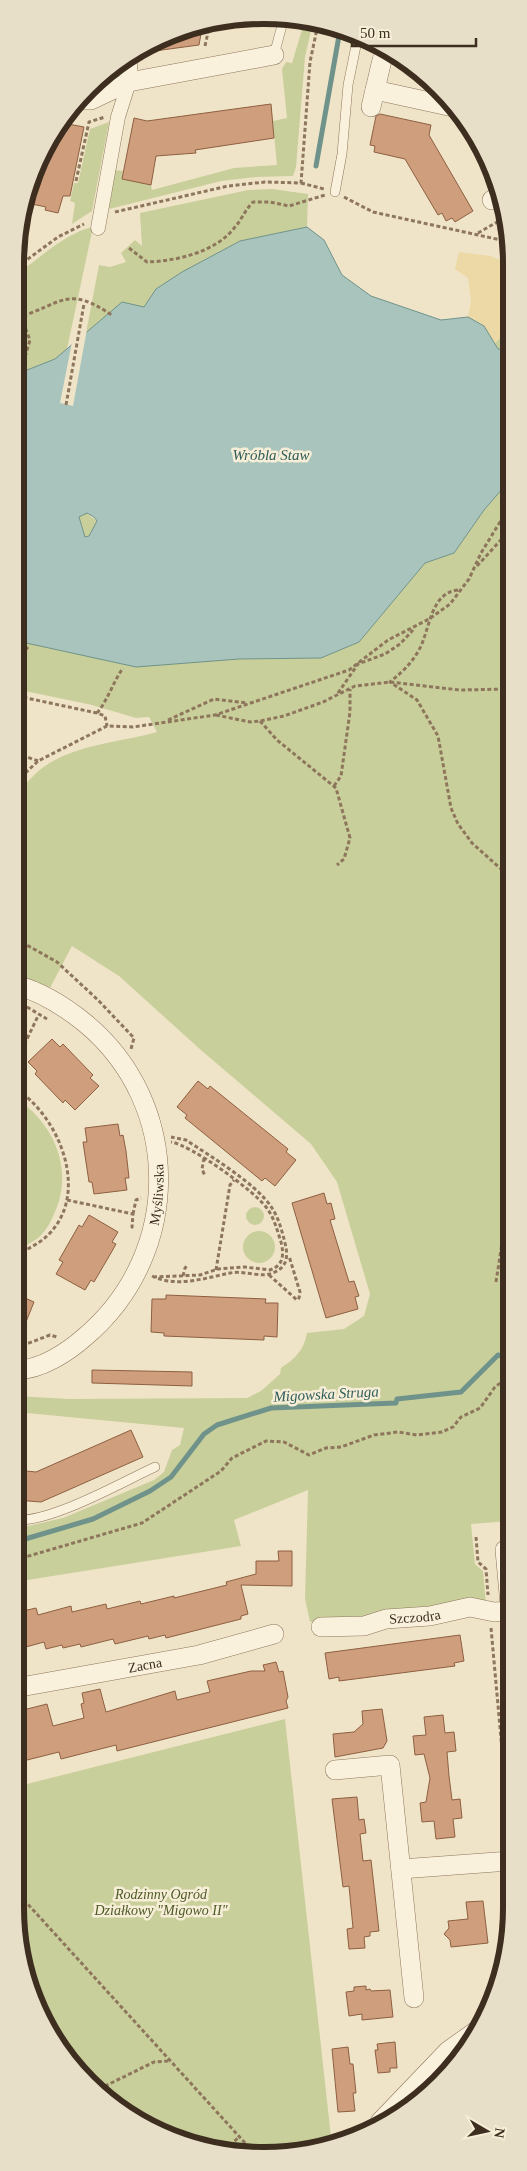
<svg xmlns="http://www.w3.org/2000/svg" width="527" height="2171" viewBox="0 0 527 2171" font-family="Georgia,serif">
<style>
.green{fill:#c9cf9b}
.sand{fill:#ecd9a5}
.water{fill:#a9c4bc;stroke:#6f938a;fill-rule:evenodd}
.pier{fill:#f0e4c8}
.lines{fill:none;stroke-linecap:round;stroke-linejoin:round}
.stream{stroke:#6f938a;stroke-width:5}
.building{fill:#cf9f7d;stroke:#8d5f41}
.service-casing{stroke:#8d765c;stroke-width:10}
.pedestrian-casing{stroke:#8d765c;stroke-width:15}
.minor-casing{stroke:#8d765c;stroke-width:20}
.path{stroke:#8d765c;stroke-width:3;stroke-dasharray:4 2.5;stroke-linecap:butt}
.service{stroke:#faf1dc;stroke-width:9}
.pedestrian{stroke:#faf1dc;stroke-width:14}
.minor{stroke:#faf1dc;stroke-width:19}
.labels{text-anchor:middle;stroke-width:5;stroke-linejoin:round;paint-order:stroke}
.street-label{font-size:14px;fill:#3d2e20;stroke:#f7eed8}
.park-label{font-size:14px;font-style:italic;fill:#4d5a26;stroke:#f7eed8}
.water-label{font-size:15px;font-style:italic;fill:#2f5d5a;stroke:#f7eed8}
.rim{fill:none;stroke:#3d2e20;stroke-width:6}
</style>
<rect width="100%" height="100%" fill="#f0e4c8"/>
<path class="green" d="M305,20L313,22L305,57L296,167L293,176L256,177L221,181L109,209L115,170L123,171L122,179L151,185L152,190L234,168L277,165L273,123V121L287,118L282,69L286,62L292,63Z
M109,122L92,211L72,224L75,203L70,201L74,183H78L90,129Z
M272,189L308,194L307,227L240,241L182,272L156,289L144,307L86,333L99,265L110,267L126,262L121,253L135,240L142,246L140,213L248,190Z
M93,227L67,349L55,359L17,374V274C38,259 69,231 93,227Z
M510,328V350H498L494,344Z
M510,480V1388L504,1391L510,1454V1521L471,1524L475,1564L483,1571L486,1603L310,1622L305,1599L308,1490L234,1520L241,1546L15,1582V1529L63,1518L154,1480L164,1472L172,1450L180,1445L184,1428L16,1412V1396L69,1399L247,1398L261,1391L280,1374L281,1368C295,1359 304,1350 307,1333L344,1329L364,1316L370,1294L337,1182L311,1144L202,1051L119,976L72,946L50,988L16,975V794C26,784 36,771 48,764C80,744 121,742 157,732L149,717L136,718L92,705L25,691L17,681V641L136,666L239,659L321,658L359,642L425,563L454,553L484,510Z
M86,513L97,521L89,536L85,537L79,517Z
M19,1100C56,1127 74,1172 54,1214C46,1233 37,1243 16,1248V1171L23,1128Z
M246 1216a9 9 0 1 1 18 0a9 9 0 1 1-18 0Z
M243 1247a16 16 0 1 1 32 0a16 16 0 1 1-32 0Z
M285,1719L332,2146L247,2155L153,2130L77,2072L34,2002L15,1907V1787Z
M466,2047L415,2104L401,2111L446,2064Z"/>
<path class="sand" d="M459,252L491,256L510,265V328L494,344L484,326L468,317L471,301L468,278L455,269Z"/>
<path class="water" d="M307,227L324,240L342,275L371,296L441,320L468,317L484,326L498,349L510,350V480L484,510L454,553L425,563L359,642L321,658L239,659L136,667L17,641V374L55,359L122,302L144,307L156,289L182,272L240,241ZM87,513L94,517L97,521L89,536L85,537L79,517Z"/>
<path class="pier" d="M87,329L73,406L60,403L72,342Z"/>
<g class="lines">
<path class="stream" d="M316,166L340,30
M15,1542L93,1519L150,1491L171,1477L204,1434L217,1425L271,1408L396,1403L397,1399L461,1392L498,1355L510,1358"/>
</g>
<path class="building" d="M199,23H203L199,45L147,52V49Z
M271,104L274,138L195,150L196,153L156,156L151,185L122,179L134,118L147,121Z
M380,114L431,125L429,135L473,211L455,222L452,218L446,221L442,213L438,215L405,159L374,152L375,146L370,145L376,116Z
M63,123L84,127L70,196H63L58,213L45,210L46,207L27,203L48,139Z
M52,1039L60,1047L63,1044L93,1075L90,1078L99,1086L75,1110L65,1100L63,1103L35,1074L37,1071L28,1062Z
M198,1081L208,1089L210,1086L288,1149L286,1152L296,1160L275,1186L265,1178L262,1181L185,1118L187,1115L177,1107Z
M118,1124L120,1136L123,1135L126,1151L129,1178H125L127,1190L94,1194L92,1182H89L83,1142H87L85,1128Z
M324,1193L327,1204L331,1203L335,1219L330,1220L349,1282L354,1281L359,1296L355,1297L358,1309L326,1318L292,1203Z
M89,1215L118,1232L112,1242L116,1244L111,1253L94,1282L91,1280L85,1290L56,1274L63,1262L59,1260L79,1225L82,1227Z
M16,1294L34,1302L16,1347Z
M166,1295L266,1299L265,1303H278L277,1337L264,1336V1340L164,1336V1333L151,1332L152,1299H166Z
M92,1370L192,1372V1386L92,1383Z
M131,1430L143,1457L41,1502L16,1500V1470L36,1472Z
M278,1551H292V1586L241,1585L248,1614L241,1616V1619L166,1638L165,1635L149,1639L148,1636L115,1644L113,1639L81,1647L80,1644L63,1648L62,1645L46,1649L44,1642L15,1650V1623L26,1621L23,1611L36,1608L38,1615L71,1606L72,1612L106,1604L107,1609L140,1601L141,1604L174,1596V1598L227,1585L226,1582L256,1574V1561H279Z
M460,1635L464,1661L454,1663L455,1666L339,1681V1677L329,1679L325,1653Z
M276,1662L279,1672L283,1671L288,1697L286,1701L288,1708L117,1751L116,1745L61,1759L59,1752L15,1763V1712L47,1704L53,1726L84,1718L81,1704L84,1703L82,1693L100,1689L106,1712L175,1691L177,1700L210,1692L207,1681L251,1671H265L263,1665Z
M382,1709L387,1741L383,1748L335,1757L333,1734L354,1732L363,1724L362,1711Z
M443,1715L445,1733L454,1732L456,1751L447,1752L449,1776L452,1800L460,1799L462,1818L453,1819L455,1837L436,1839L434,1821L422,1822L420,1803L426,1802L430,1778L424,1754L415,1755L413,1736L426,1735L424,1717Z
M357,1797L359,1820L364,1819L366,1833L360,1834L363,1861L371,1860L379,1931L370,1932V1936L364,1937L365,1948L349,1949L347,1929L353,1928L349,1886L343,1887L332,1799Z
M483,1901L488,1943L451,1947L450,1940L444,1934L449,1928L448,1921L468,1919L466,1902Z
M366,1986V1990L370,1989L371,1991L390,1990L393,2017L362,2020V2014L349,2016L346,1992L354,1991V1987Z
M395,2042L397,2068H390V2072L378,2073L375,2050H378L377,2044Z
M348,2047L350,2064H353L356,2093H353L355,2111L338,2112L332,2049Z"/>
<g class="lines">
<g class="service-casing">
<path id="service" d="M274,55L284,18
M335,192L342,154L348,85L358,36
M16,1520C52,1522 120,1483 155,1467"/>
</g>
<g class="pedestrian-casing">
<path id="pedestrian" d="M98,228L118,117L129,82"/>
</g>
<g class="minor-casing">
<g id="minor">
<path d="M127,59L129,82"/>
<path d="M375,90L453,107"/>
<path d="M83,100H91L129,82L274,55"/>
<path d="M371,107L382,60"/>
<path d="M492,200L499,196"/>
<path id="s1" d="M16,1370C41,1370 68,1352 86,1336C183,1253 183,1104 85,1023C64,1006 42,992 16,985"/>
<path d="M505,1550L510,1605"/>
<path id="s2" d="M321,1627L364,1626L386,1619L430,1616L470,1607L494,1612L510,1611"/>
<path id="s3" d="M15,1688L199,1655L274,1634"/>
<path d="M335,1770L390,1765L414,1998"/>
<path d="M401,1869L510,1861"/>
<path d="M380,2122L448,2051L479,2029"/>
</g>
</g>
<path class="path" d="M205,46L210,23
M76,181L89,122L105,117
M301,183L324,189
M344,197L373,212L510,242
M115,212L228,186L265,182L301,183L310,62L318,24
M478,233L506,217
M129,248L147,262C177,261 216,252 235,227C242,219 245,210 253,202H270L289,206L325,195
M17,267L58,237L84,224
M17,318C62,304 67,284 113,316
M17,357L26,354L30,340L17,307
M66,405L84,304
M477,566L510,530
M458,590C430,593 430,630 419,650C411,664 402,672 390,682L417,700L438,736L451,808L458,824L472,843L501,869L510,890
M17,659L28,647
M338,693L358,664L385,654L400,644L413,630
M17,696L97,713L105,716L107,726
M97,713C108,700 113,682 123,668
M216,715L250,722L260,721L284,716L323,702L355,686L390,682L460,690L510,689
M168,720L214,699L247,703
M260,721L277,740L336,788L350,838L344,859L337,865
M16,753L38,761
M16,782L38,761L107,726L133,727L215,715L349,670L388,640L429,619L450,604L469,579L481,553L500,522L510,513
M334,786L341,776L350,712V689
M16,829L23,813L25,776
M501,869L510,870
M16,939L57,962L98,1000L134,1038L131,1049
M27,1007L47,1019
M16,1062L38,1016
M204,1158L202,1169L205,1176
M16,1185C25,1153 29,1123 19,1091
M67,1200L133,1214L132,1227L134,1229
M133,1214L136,1200L141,1198
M16,1255C27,1249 39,1244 48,1235C91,1193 59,1116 16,1089
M216,1270L230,1185L234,1180
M269,1275L297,1300L299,1298L300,1292L289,1256
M152,1276C177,1288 205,1278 230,1273C245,1270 262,1279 275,1272C288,1266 288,1255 285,1243C282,1231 279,1219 272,1208C257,1184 210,1156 186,1140L171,1137
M183,1276L185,1268L188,1265
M153,1277L200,1275L218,1269L244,1267L270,1270C284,1265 284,1254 281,1242C277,1230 274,1217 266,1207C253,1190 191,1145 171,1142
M496,1282L510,1191
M16,1348L50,1335L57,1337
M476,1537L478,1562L486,1569L488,1595
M15,1560L142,1523L221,1471L232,1458L266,1441L284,1442L309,1455L326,1448L341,1447L374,1435L398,1432L417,1435L442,1432L453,1427L461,1417L480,1408L495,1387L510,1376
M491,1628L510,1838
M15,1890L256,2155
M99,2089L154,2062L170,2061
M225,2150L240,2136"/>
<use href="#service" class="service"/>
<use href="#pedestrian" class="pedestrian"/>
<use href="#minor" class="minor"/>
</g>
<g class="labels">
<g class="street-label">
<text dy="5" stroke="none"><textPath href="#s1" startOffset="242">Myśliwska</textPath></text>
<text dy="5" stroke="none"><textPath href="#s2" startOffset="95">Szczodra</textPath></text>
<text dy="5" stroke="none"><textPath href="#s3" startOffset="132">Zacna</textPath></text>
</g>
<g class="park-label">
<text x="161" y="1899">Rodzinny Ogród<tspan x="161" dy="16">Działkowy "Migowo II"</tspan></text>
</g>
<g class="water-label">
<text x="271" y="460">Wróbla Staw</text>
<text transform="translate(326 1394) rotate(-3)" y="5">Migowska Struga</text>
</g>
</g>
<path d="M0 0H527V2171H0ZM263 24H264A239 239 0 0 1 503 263V1908A239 239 0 0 1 264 2147H263A239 239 0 0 1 24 1908V263A239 239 0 0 1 263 24Z" fill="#e8dfc9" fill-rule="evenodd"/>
<path class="rim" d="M263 24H264A239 239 0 0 1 503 263V1908A239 239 0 0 1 264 2147H263A239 239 0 0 1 24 1908V263A239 239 0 0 1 263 24Z"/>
<g transform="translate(487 2131) rotate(99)" stroke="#f7eed8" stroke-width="4" paint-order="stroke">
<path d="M0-4L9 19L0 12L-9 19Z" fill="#3d2e20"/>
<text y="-8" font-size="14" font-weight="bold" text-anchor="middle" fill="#3d2e20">N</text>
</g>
<path d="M352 38v8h124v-8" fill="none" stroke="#3d2e20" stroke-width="2.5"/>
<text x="360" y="38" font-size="15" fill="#3d2e20" stroke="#f7eed8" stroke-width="4" paint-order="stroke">50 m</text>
</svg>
